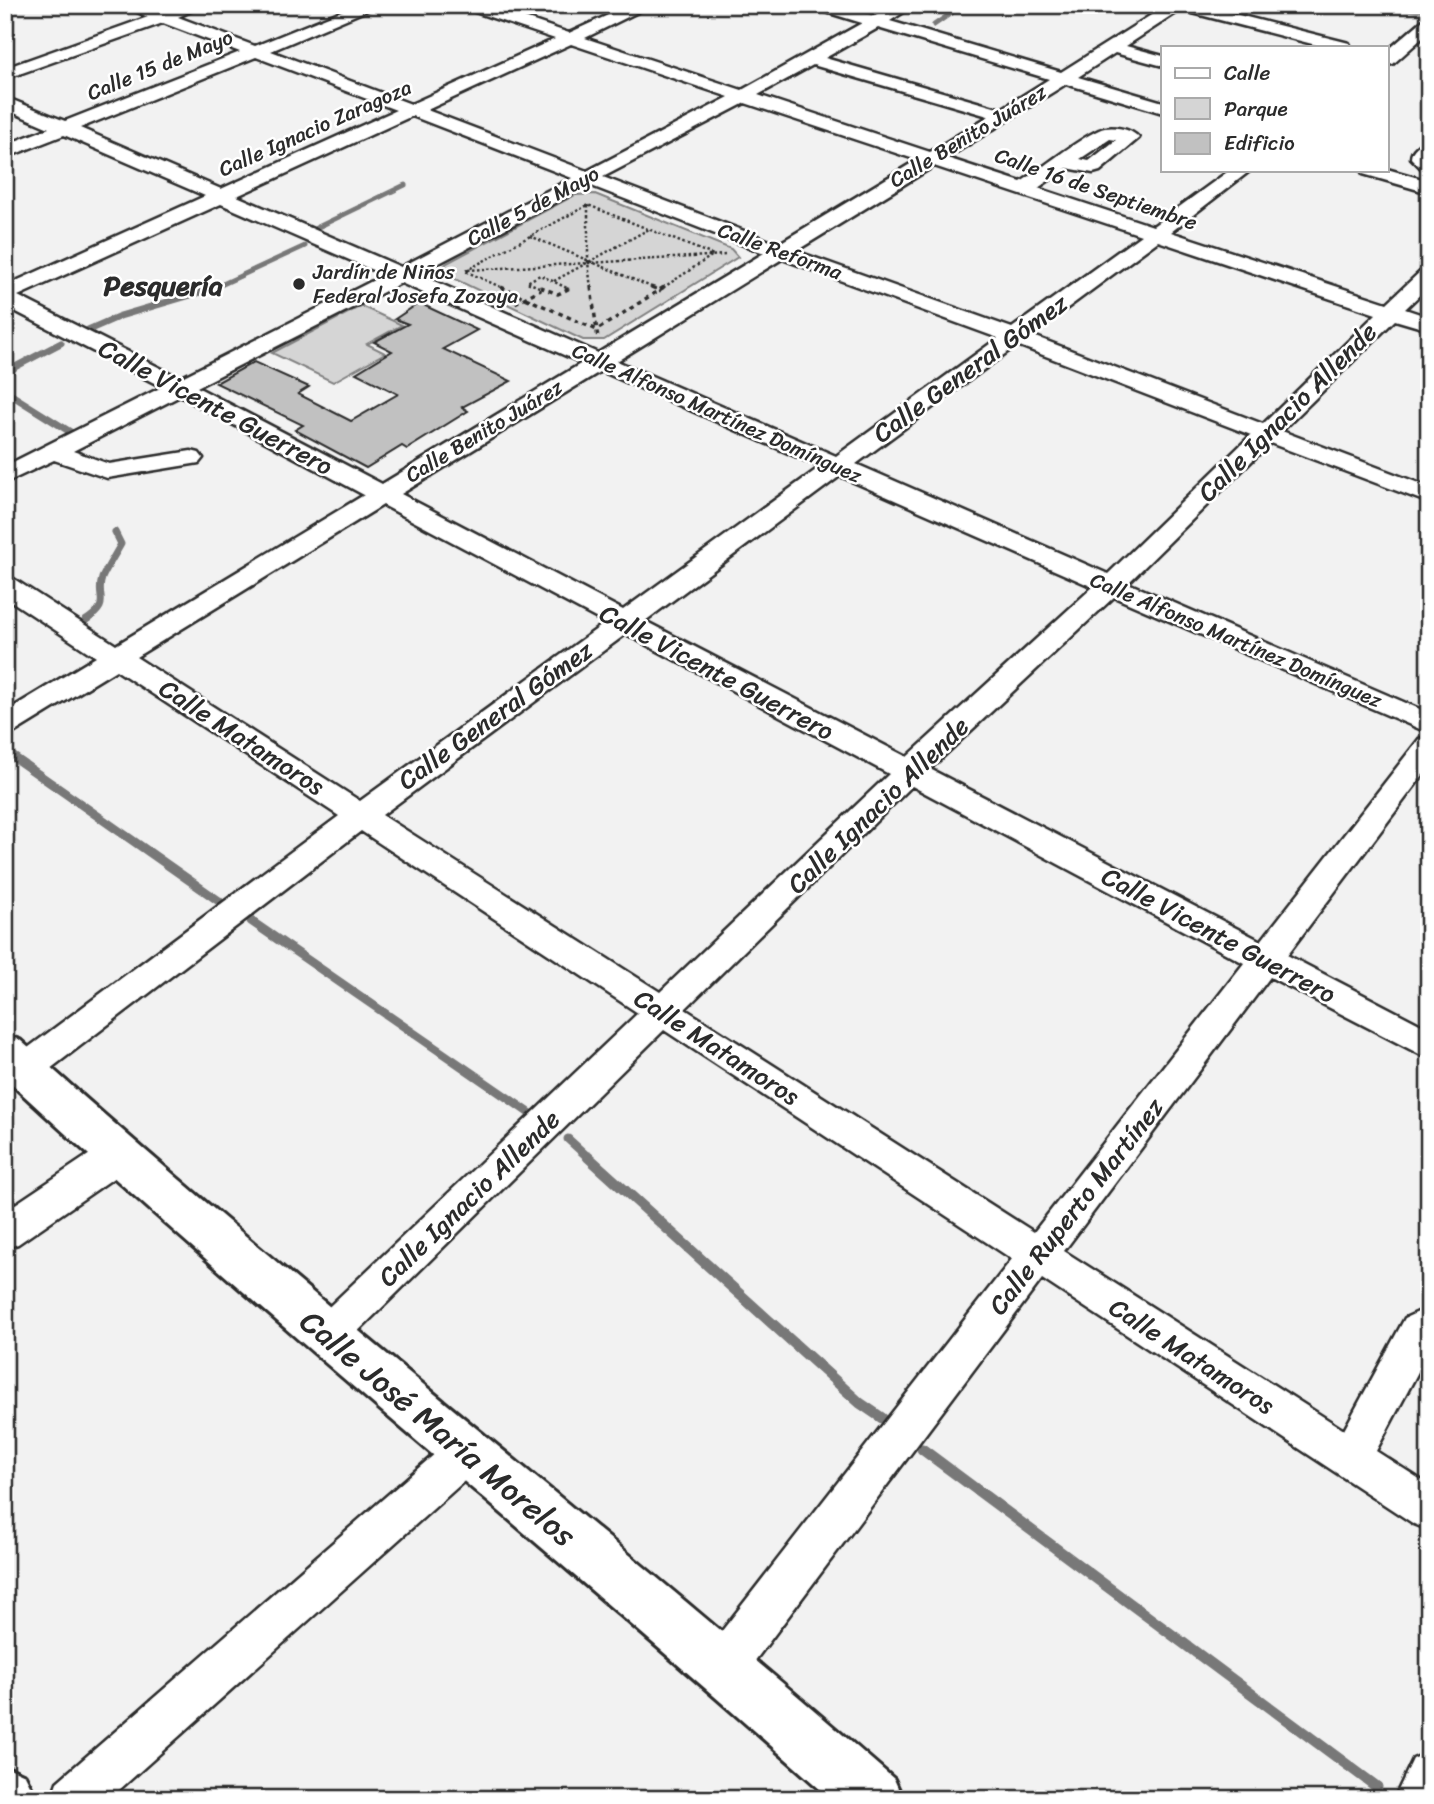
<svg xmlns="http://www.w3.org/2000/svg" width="1434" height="1804" viewBox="0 0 1434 1804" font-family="Sriracha,sans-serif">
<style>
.green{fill:#d5d5d5;stroke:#808080;stroke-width:2}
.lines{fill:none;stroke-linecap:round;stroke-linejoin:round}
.stream-far3{stroke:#787878;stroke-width:5}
.stream-far2{stroke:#787878;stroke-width:7}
.stream-far1{stroke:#787878;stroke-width:9}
.stream{stroke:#787878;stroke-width:11}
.canal{fill:#ababab;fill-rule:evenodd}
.building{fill:#c1c1c1;stroke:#2b2b2b;stroke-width:2}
.minor-casing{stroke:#2b2b2b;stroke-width:5}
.major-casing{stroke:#2b2b2b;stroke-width:6}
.path-far1{stroke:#2b2b2b;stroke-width:2.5;stroke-dasharray:2.5 2.5;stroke-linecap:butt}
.path{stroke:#2b2b2b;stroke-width:3.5;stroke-dasharray:4.5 4.5;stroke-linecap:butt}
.minor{fill:#fff;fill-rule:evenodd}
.major{fill:#fff;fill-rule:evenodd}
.poi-dot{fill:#2b2b2b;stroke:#fff;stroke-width:2.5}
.labels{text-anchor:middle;stroke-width:5;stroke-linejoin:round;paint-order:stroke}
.far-street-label{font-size:21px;fill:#2b2b2b;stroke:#fff}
.far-poi-label{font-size:21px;fill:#2b2b2b;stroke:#fff;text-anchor:start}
.street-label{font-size:26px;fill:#2b2b2b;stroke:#fff}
.far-district-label{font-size:28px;font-weight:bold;fill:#2b2b2b;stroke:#fff}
.near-street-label{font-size:32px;fill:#2b2b2b;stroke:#fff}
</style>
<rect width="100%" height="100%" fill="#f2f2f2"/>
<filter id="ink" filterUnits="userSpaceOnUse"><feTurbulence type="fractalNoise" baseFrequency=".0143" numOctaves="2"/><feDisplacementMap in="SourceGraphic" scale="14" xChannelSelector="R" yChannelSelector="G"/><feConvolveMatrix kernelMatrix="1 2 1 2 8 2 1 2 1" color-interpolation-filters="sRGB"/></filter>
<g filter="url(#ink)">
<path class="green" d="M595,194L731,249L738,257L604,340H583L442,273L440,269L447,263L575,195Z
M361,306L402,325L367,344L385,353L333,382L272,353Z"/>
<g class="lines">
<path class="stream-far3" d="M934,25L963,5
M316,228L405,185
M212,289L305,246"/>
<path class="stream-far2" d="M88,330L120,316L218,287
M5,377L15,367L61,343
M5,391L72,433
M85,621C113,603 95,599 102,578C107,567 115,555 121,544L115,532"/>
<path class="stream-far1" d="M5,751L219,901
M251,921L531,1114
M568,1139L590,1159"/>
<path class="stream" d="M588,1157L860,1403L882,1418
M922,1449L1377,1787"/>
<path class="canal" d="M1388,5L1428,6L1429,15L1395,10Z"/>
</g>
<path class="building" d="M419,303L477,330L443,349L511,381L462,407L468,411L407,449L402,446L366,468L295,430L303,425L216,383L254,362L309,387L298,394L351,421L398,394L356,373L392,351L374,342L408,324L395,319Z"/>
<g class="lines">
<g class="minor-casing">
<path id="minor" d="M123,5H147L163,11L180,5H204L178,17L255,46L356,5H379L271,51L411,104L555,39L463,8L461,5H486L569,33L630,5H652L585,38L742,90L862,23L813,8L811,5H837L875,16L895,5H915L890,21L1061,72L1167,5H1199L1349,43L1351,47H1324L1181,10L1126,46L1163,56V66L1115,53L1078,77L1163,102V113L1066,84L947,158L1021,182C1044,167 1075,141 1099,130C1110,125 1131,128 1139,138L1100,171L1093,173L1067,168L1038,188L1153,226L1230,170H1251L1171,232L1387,303L1422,270L1429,268V286L1405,309L1429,317V330L1395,320L1282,431L1429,487V503L1270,443L1128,583L1429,713V733L1114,597L930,769L1261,941L1419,739L1429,736V767L1287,955L1429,1029V1059L1270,977L1064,1251L1344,1430L1405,1318L1429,1307V1351L1376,1451L1429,1485V1530L1414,1524L1042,1279L739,1682L723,1688L707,1682L701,1666L707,1650L1012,1259L664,1030L341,1348L327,1353L313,1348L308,1335L313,1322L638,1013L361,831L37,1079L25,1083L13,1079L8,1069L13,1059L339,816L116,670L15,732L5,734V712L96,657L5,597V577L14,579L116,645L364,495L180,396L73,451L109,464L191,451L199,453L203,458L199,463L107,478L54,460L5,483V466L162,387L5,306V286L205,196L64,135L5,158V145L49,128L5,109V97L65,121L240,52L163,23L5,79V68L148,17ZM878,28L1049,79L1001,109L825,58ZM571,44L729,97L587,171L427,110ZM256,57L396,110L221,189L80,128ZM813,65L988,116H989L930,152L758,95ZM745,103L917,160L778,244L603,177ZM412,116L572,178L401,267L237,196ZM1110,139L1116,140L1089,161L1080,159ZM934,166L1141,235L1012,328L796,251ZM589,185L764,253L598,353L418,274ZM221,204L384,275L180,378L18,296ZM1158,241L1376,314L1263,424L1031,335ZM782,259L998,338L836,456L617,361ZM401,283L582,363L382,484L197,387ZM1017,345L1251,435L1108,574L856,464ZM601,371L820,467L623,610L401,494ZM840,476L1093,587L907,757L645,621ZM383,505L605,623L360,801L136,657ZM626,634L889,774L660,992L382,815ZM912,786L1244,963L1034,1232L685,1009Z
M1429,18V32L1393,64L1387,65V51L1423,20Z
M1429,140V171L1422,169L1411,158C1411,149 1421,142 1429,140Z
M1387,169L1429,181V193L1363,174L1361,170Z
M118,1140L131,1144L136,1155L131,1166L18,1244L5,1248V1211L105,1144Z
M466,1433L480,1439L486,1453L480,1467L109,1799H51L57,1782L452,1439Z
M1429,1752V1799H1394L1413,1759Z"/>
</g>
<g class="major-casing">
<path id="major" d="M5,1035L20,1040C304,1295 606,1528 894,1779L903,1799H831C558,1555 273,1327 5,1078Z
M5,1766L25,1775L37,1799H5Z"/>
</g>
<path class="path-far1" d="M588,205V262L591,289
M530,236L656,289
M468,270L725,255
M554,281L649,229
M505,289L465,271L588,205L713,255L661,289
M544,289L527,282L540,275L569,289"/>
<path class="path" d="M501,287L597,330L664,287
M540,287L558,294L570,288L568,287
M591,287L598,339
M651,287L661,291
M515,303L541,289"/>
<use href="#minor" class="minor"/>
<use href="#major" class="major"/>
</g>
</g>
<circle class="poi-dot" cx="299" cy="284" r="7"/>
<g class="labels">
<g class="far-street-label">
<text transform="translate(160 65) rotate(-22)" y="7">Calle 15 de Mayo</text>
<text transform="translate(315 128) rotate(-24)" y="7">Calle Ignacio Zaragoza</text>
<text transform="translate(968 136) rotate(-31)" y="7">Calle Benito Juárez</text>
<text transform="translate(1096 189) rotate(19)" y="7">Calle 16 de Septiembre</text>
<text transform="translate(533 206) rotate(-28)" y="7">Calle 5 de Mayo</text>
<text transform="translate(780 251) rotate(20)" y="7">Calle Reforma</text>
<text transform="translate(717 413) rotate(24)" y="7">Calle Alfonso Martínez Domínguez</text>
<text transform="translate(484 431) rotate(-31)" y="7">Calle Benito Juárez</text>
<text transform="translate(1236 640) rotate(23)" y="7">Calle Alfonso Martínez Domínguez</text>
</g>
<g class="far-poi-label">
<text x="313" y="279">Jardín de Niños<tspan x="313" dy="24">Federal Josefa Zozoya</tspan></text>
</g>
<g class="street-label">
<text transform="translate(970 368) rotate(-36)" y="9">Calle General Gómez</text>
<text transform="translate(216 407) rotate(28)" y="9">Calle Vicente Guerrero</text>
<text transform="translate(1287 412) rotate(-45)" y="9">Calle Ignacio Allende</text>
<text transform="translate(717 672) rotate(28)" y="9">Calle Vicente Guerrero</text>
<text transform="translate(495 715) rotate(-36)" y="9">Calle General Gómez</text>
<text transform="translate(242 737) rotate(33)" y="9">Calle Matamoros</text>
<text transform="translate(878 805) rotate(-44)" y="9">Calle Ignacio Allende</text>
<text transform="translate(1219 935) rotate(28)" y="9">Calle Vicente Guerrero</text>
<text transform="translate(717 1047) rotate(33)" y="9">Calle Matamoros</text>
<text transform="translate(469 1198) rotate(-44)" y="9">Calle Ignacio Allende</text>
<text transform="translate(1076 1206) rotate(-52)" y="9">Calle Ruperto Martínez</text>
<text transform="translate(1192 1356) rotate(33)" y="9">Calle Matamoros</text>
</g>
<g class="far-district-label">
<text x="163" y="295">Pesquería</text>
</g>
<g class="near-street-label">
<text transform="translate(438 1428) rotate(40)" y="11">Calle José María Morelos</text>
</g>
</g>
<rect width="1434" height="1804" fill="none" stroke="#fff" stroke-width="28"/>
<rect x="14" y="14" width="1406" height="1776" fill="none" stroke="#2b2b2b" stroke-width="2.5" filter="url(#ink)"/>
<rect x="1161" y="46" width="228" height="126" fill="#ffffff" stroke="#aaaaaa" stroke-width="2"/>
<rect x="1175" y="68" width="35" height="10" fill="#ffffff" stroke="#aaaaaa" stroke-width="2"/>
<text x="1224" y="80" font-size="21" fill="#2b2b2b">Calle</text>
<rect x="1175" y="98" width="35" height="21" fill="#d5d5d5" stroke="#aaaaaa" stroke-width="2"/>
<text x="1224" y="116" font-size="21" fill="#2b2b2b">Parque</text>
<rect x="1175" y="133" width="35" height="21" fill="#c1c1c1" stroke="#aaaaaa" stroke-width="2"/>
<text x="1224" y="150" font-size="21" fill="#2b2b2b">Edificio</text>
</svg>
